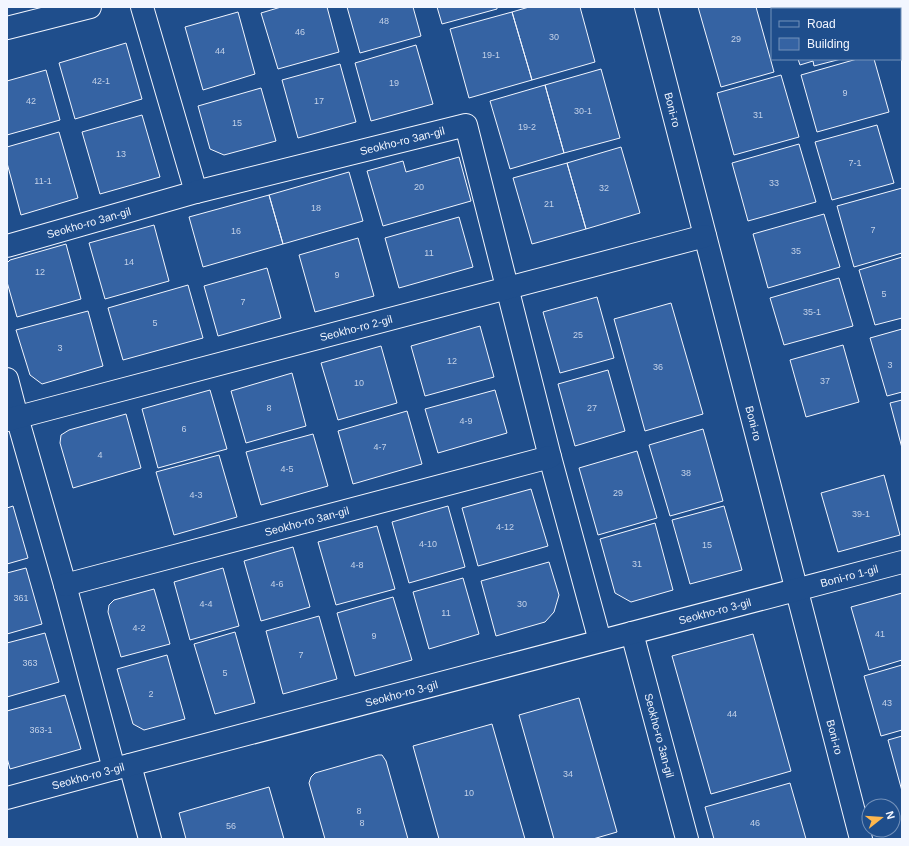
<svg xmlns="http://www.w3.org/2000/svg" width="909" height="846" viewBox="0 0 909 846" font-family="Helvetica,sans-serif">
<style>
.building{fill:#3563a3;stroke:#f2f6ff}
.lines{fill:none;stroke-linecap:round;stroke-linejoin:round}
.minor-casing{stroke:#f2f6ff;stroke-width:24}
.minor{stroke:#1f4e8c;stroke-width:22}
.labels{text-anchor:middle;stroke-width:3;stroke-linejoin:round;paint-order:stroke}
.number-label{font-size:9px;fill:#c3d1e8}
.street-label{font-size:11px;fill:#f2f6ff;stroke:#1f4e8c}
</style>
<rect width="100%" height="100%" fill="#1f4e8c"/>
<path class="building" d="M281,7H327L339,52L278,69L261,13Z
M347,7H413L421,36L360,53Z
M437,7H497V9L442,24Z
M529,7H580L595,62L532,80L512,12Z
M698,7H756L774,72L721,87Z
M783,7H812L805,9H784Z
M812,7H868L869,9H805Z
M238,12L255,74L203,90L185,27Z
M512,12L532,80L469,98L450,29Z
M126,43L142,99L75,119L59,63Z
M416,45L433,104L371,121L355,63Z
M798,59H841L814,66L813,61L800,65Z
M857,59H874L889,112L817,132L801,75Z
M340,64L356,122L298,138L282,80Z
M601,69L620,138L564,153L545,85Z
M46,70L60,120L7,135V81Z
M781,75L799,137L734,155L717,93Z
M545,85L564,153L510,169L490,101Z
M261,88L276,141L224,155L210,149L198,106Z
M142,115L160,177L100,194L82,132Z
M877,125L894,183L832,200L815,142Z
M59,132L78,198L21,215L7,163V147Z
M799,144L816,202L748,221L732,163Z
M621,147L640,213L586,229L567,163Z
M459,157L471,201L383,226L367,171L403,161L406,172Z
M567,163L586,229L532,244L513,178Z
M349,172L363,221L283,244L269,195Z
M902,188V253L854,267L837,206Z
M269,195L283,244L203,267L189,217Z
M824,214L840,267L768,288L753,234Z
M459,217L473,267L399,288L385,238Z
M154,225L169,281L105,299L89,243Z
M358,238L374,296L315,312L299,255Z
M66,244L81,299L17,317L7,282V263L10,260Z
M902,257V318L875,325L859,270Z
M267,268L281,318L218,336L204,286Z
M839,278L853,326L784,345L770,298Z
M188,285L203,338L123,360L108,308Z
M597,297L614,358L560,373L543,312Z
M671,303L703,414L645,431L614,319Z
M88,311L103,366L42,384L30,375L16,330Z
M480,326L494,377L425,396L411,346Z
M902,329V392L887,396L870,338Z
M843,345L859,402L806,417L790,360Z
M381,346L397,403L338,420L321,363Z
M608,370L625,431L575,446L558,384Z
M292,373L306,426L246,443L231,391Z
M210,390L227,449L158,468L142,409Z
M495,390L507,433L438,453L425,409Z
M902,400V448L890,403Z
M407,411L422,464L353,484L338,431Z
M126,414L141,468L73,488L60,443L61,435L69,430Z
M703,429L723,501L670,516L649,445Z
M313,434L328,486L261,505L246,452Z
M637,451L657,518L598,535L579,468Z
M219,455L237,517L174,535L156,472Z
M884,475L900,535L838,552L821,493Z
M531,489L548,546L478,566L462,508Z
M13,506L28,558L7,564V508Z
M448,506L465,567L409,583L392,522Z
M724,506L742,570L690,584L672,520Z
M655,523L673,590L631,602L615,593L600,539Z
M377,526L395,589L336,605L318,542Z
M293,547L310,607L261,621L244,561Z
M549,562L559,595L554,612L545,622L496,636L481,581Z
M26,568L42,624L7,634V573Z
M223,568L239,626L190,640L174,582Z
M463,578L479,634L429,649L413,592Z
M154,589L170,644L121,657L108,612L109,605L114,600Z
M902,593V660L869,670L851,607Z
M393,597L412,660L355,676L337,613Z
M319,616L337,679L283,694L266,631Z
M235,632L255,703L215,714L194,644Z
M45,633L59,682L7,697V643Z
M753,634L791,771L711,794L672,656Z
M167,655L185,719L144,730L133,724L117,669Z
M902,665V730L881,736L864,676Z
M65,695L81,749L10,769L7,758V711Z
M579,698L617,832L593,839H554L519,715Z
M492,724L525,839H439L413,746Z
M902,736V791L888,740Z
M378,755H382L386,761L408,839H325L309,783L311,777L315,773Z
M790,783L806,839H714L705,807Z
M269,787L284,839H186L179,813Z"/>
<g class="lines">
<g class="minor-casing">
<g id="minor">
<path d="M142,7L196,192"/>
<path id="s1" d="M646,7L861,839"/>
<path d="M7,28L90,7"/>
<path id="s2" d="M7,246L196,192L466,125L550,457L600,641"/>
<path d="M7,379L17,417L65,585L114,769"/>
<path id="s3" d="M7,420L705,236"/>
<path id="s4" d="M65,585L550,457"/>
<path id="s5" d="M632,633L687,839"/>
<path d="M130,765L150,839"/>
<path id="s6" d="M7,798L114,769L902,562"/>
</g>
</g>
<use href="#minor" class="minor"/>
</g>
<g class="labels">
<g class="number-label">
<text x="384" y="24">48</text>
<text x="300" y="35">46</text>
<text x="554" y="40">30</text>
<text x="736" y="42">29</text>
<text x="220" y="54">44</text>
<text x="491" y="58">19-1</text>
<text x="101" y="84">42-1</text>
<text x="394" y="86">19</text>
<text x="845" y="96">9</text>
<text x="31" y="104">42</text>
<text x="319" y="104">17</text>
<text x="583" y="114">30-1</text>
<text x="758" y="118">31</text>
<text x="237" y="126">15</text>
<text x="527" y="130">19-2</text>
<text x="121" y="157">13</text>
<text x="855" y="166">7-1</text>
<text x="43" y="184">11-1</text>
<text x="774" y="186">33</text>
<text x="419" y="190">20</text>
<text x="604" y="191">32</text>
<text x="549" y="207">21</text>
<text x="316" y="211">18</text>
<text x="873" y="233">7</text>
<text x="236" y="234">16</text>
<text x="796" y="254">35</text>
<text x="429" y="256">11</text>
<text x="129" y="265">14</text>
<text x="40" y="275">12</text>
<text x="337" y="278">9</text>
<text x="884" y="297">5</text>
<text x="243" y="305">7</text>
<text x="812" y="315">35-1</text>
<text x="155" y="326">5</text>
<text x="578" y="338">25</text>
<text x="60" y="351">3</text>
<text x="452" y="364">12</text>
<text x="890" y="368">3</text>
<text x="658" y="370">36</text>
<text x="825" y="384">37</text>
<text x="359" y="386">10</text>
<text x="269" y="411">8</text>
<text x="592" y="411">27</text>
<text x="466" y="424">4-9</text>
<text x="184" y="432">6</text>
<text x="380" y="450">4-7</text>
<text x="100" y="458">4</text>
<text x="287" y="472">4-5</text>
<text x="686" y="476">38</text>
<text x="618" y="496">29</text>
<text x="196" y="498">4-3</text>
<text x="861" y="517">39-1</text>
<text x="505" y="530">4-12</text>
<text x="428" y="547">4-10</text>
<text x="707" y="548">15</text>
<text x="637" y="567">31</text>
<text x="357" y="568">4-8</text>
<text x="277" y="587">4-6</text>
<text x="21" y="601">361</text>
<text x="206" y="607">4-4</text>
<text x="522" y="607">30</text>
<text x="446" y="616">11</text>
<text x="139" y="631">4-2</text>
<text x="880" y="637">41</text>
<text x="374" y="639">9</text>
<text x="301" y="658">7</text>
<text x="30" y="666">363</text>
<text x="225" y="676">5</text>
<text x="151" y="697">2</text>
<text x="887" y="706">43</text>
<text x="732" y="717">44</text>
<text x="41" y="733">363-1</text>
<text x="568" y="777">34</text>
<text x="469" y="796">10</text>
<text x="359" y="814">8</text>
<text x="362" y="826">8</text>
<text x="755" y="826">46</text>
<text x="231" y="829">56</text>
</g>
<g class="street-label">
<text dy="4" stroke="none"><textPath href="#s1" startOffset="106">Boni-ro</textPath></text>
<text dy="4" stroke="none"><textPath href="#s2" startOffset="409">Seokho-ro 3an-gil</textPath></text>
<text dy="4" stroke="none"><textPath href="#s2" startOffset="85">Seokho-ro 3an-gil</textPath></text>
<text dy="4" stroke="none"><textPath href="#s3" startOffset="361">Seokho-ro 2-gil</textPath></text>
<text dy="4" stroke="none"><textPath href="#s1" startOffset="430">Boni-ro</textPath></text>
<text dy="4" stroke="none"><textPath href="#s4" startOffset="250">Seokho-ro 3an-gil</textPath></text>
<text dy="4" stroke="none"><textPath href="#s6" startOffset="871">Boni-ro 1-gil</textPath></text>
<text dy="4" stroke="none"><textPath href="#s6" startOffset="732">Seokho-ro 3-gil</textPath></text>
<text dy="4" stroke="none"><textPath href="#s6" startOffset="408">Seokho-ro 3-gil</textPath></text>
<text dy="4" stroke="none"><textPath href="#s5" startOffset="106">Seokho-ro 3an-gil</textPath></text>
<text dy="4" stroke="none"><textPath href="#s1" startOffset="754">Boni-ro</textPath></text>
<text dy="4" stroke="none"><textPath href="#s6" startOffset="84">Seokho-ro 3-gil</textPath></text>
</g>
</g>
<rect width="909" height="846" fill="none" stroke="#f2f6ff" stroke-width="16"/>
<rect x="771" y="8" width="130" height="52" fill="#1f4e8c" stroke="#7391ba"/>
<rect x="779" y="21" width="20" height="6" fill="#1f4e8c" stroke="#7391ba"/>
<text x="807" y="28" font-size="12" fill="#f2f6ff">Road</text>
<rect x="779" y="38" width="20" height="12" fill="#3563a3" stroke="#7391ba"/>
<text x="807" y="48" font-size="12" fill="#f2f6ff">Building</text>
<g transform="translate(881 818) rotate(73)"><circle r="19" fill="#1f4e8c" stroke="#7391ba"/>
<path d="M0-3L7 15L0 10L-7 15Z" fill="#ffb74d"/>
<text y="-6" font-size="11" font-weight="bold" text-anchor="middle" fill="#f2f6ff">N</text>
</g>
</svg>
